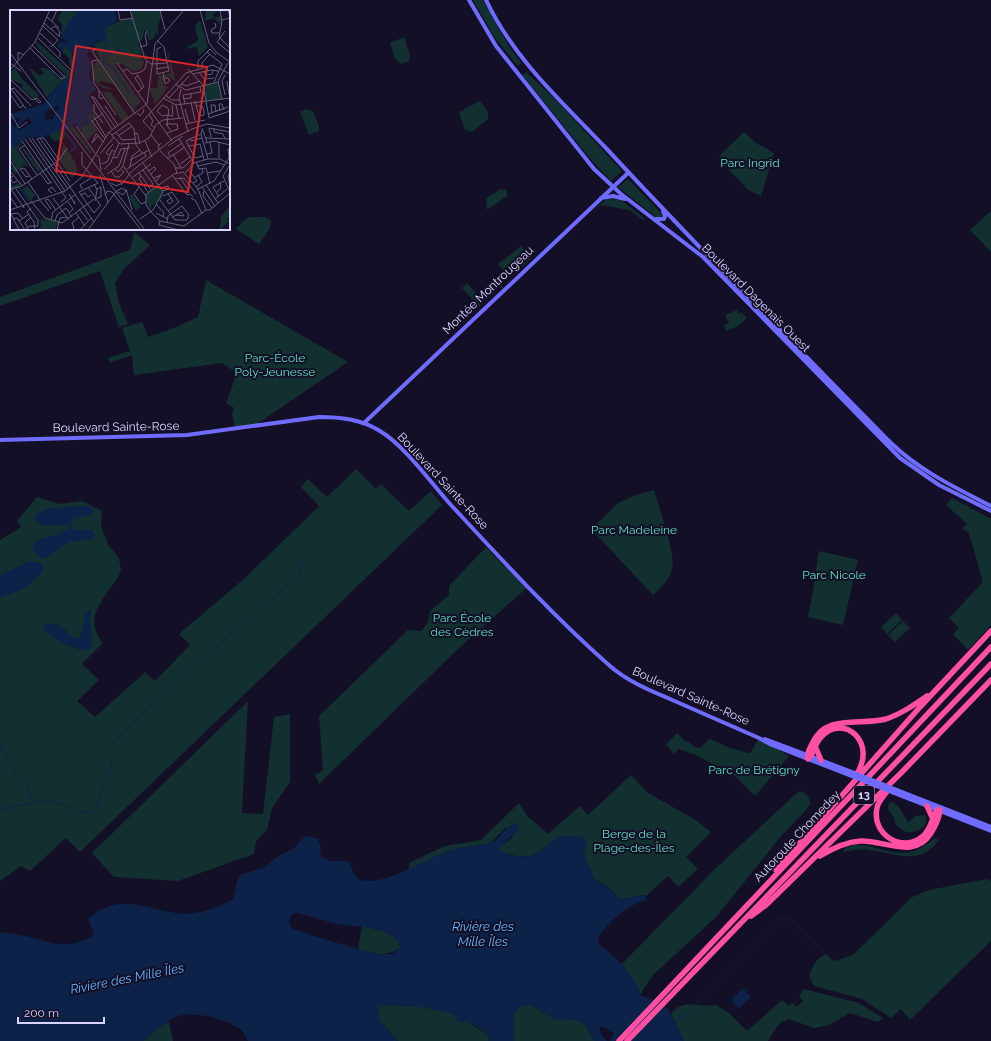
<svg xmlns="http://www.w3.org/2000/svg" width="991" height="1041" viewBox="0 0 991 1041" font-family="Raleway,sans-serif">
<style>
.green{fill:#12302f}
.water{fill:#0c2248;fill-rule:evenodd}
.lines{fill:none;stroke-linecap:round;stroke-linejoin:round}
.stream{stroke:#0c2248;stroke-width:1}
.secondary{stroke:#6f6bff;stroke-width:4}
.highway{stroke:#ff4fa3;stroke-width:5.5}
.secondary-bridge{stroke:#6f6bff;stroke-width:4}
.labels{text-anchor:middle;stroke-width:4;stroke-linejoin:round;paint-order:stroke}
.shield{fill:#130f26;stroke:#9e99be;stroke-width:1}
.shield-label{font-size:11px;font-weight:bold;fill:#d9d4ff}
.park-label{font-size:12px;fill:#5fe0c0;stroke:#130f26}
.street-label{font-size:12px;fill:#d9d4ff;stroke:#130f26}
.water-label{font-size:13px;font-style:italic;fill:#62b6ff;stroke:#130f26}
.inset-river{fill:none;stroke:#0c2248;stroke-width:2}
.inset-road{fill:none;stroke:#625e7d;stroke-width:1}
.view{fill:#d62828;fill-opacity:0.15;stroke:#d62828;stroke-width:2}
.inset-edge{fill:none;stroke:#d9d4ff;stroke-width:2}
</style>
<rect width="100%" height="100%" fill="#130f26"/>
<path class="green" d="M473,0H483L510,48L521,63L518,66L495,38Z
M404,37L410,55L409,61L401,64L395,59L390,43Z
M526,72L554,98L622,171L611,181L593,162L522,75Z
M480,101L488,112V119L472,132L465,130L459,112Z
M306,109L313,111L319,126V131L309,135L300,112Z
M744,132L756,143L774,153L761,196L748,190L719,159L721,154Z
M628,179L662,214V218H657L618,187Z
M501,189L507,190V196L487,210L486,198Z
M607,199L621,200L644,218L643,220L629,210L601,205L591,212Z
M991,211V252L970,230Z
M250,217H265L271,221L270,228L259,244L236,229L243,221Z
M134,232L150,245L124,269L115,283L119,303L128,324L119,327L100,271L0,306V297L130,250Z
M521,246L532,257L522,267L515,260L503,270L498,264Z
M206,280L348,362L257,424L235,427L232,413L234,408L226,403L237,373L222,363L134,375L132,355L110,363L108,358L130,351L122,328L142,322L148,337L174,328L198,317Z
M467,283L482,300L480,307L462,288Z
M737,310L739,314L742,312L747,318L737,327L726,331L724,325L729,323L725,315Z
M356,469L376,489L381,484L409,511L431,491L442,505L80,852L66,838L30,871L21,866L0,881V540L21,527L17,521L37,497L60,504L82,501L102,511L101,527L109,546L119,558L121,571C108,597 80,615 103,643L82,664L99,680L77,701L95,717L145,672L155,681L190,645L179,634L246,577L319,506L301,487L308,479L327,497Z
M654,490C659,509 676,552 672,570C669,580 661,588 653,595L591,529L618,503L636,495Z
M952,498L991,519V625L968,650L953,634L959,628L949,618L983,582L969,533L962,528L967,524L946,505Z
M486,547L504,566L507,564L529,586L459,648L319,784L315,775L323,770L319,716L408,630L421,631L428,622L430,611L449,595V586Z
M819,551L858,560L843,625L808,617C813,595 815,574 819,551Z
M896,613L902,620L887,634L881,627Z
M903,621L910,628L895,642L888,635Z
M248,701L242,813L263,814L274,717L290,714V782L272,808L267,830L256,841L254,854L178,881L114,877L92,853Z
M677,733L686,742L688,741L695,747L700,748L710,739L730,748L748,753L751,752L759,738L789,756L755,796L734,775L698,756L679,749L674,754L666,744Z
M631,775L648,793L694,819L711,832L686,857L698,869L678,887L668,876L646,896L643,895L620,899L607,886L595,880L585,859L584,850L551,842C547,845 543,851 538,853C527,859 510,857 500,850V847L513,837L506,827L491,843L450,850L409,870V863L445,846L481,840L519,803L527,816L548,834L580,806L588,815Z
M799,791L805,793L809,798L810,804L807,809L783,834L716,917L653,975L640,995C636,982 631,974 621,965L715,869Z
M893,802L899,807L908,822L916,816L925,815C932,828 908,839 898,827C895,824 894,819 893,816C891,813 889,812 888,808L889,803Z
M935,838L939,840C920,867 894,853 869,850C860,849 852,850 844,852L843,850C857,837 884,853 901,853C914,854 925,846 935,838Z
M987,879L991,881V941L910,1020L901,1009L891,1018L862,999L814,986L809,975C814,964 816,958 827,954L831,959L837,961L854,954L912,897L929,890Z
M362,926C376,929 397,932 401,948C386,957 374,954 358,949Z
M804,989L859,1003L883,1018L878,1022L850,1013L829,1025L814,1028L789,1019C776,1023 774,1032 768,1041H684L671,1014C683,997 699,1008 716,1005L730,1014L747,1031L782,1000L789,1006L792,1003L797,1007L803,1001L799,996Z
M531,1004C545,1014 558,1024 576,1019L585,1024L594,1041H514V1014L519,1007Z
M391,1005L420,1006L453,1014L483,1031L487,1035L489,1041H398L380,1021L377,1007Z
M169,1022L173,1041H143L160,1026Z"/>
<path class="water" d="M87,506L93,508V514L73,520L71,524V528L76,530H92L95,536L93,539L69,542L46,558L39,557L32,549C35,537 46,537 55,535C59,534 66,530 69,528L68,525H41L35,520L36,514L51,508Z
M30,561L41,563L43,567L42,573L25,588L0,598V575Z
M90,609L92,611L89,620L92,636L91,648C88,649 85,651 81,650C73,649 48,636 43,629L47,624C68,621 67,642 80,637L84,625L85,613Z
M514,824H519V829L500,847V850C510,857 528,860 539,852C546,848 551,841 559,837C566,835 574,836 581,836L586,842L587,847L584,851L585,859L595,880L607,887L620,899L643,895L646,896L647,900C627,905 610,920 598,938L599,944C616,958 634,973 640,995L660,1002L668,1009L684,1041H610L614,1034L605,1027H599L601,1034L607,1041H594L585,1024L576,1019C558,1024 545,1014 531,1004L519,1007L514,1014V1041H489C487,1029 470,1021 459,1022L453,1014C429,1008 403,1002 377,1007L380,1021L398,1041H248C246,1037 244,1033 241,1030C227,1019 193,1010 176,1017C163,1023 154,1032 143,1041H0V932C8,933 17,934 25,936C46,940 62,950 84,940C88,939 91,938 94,933L88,919C121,890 147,911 184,914C197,915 222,906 233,899C236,890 235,882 241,874L264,868L275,858L294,848L303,838L308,836L318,839L321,848L320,856L330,861H348C351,866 354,876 359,879C379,889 429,858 448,851C461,845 477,847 491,843C500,840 501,829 514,824ZM295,913C310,915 323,921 338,924C357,928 394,924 401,948L392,954H376L310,935C301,929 293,933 289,923L291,916Z
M743,988L751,997L739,1008L731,1000Z"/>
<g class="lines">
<path class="stream" d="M0,745L16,773L25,783L33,801
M0,810C19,806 36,799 55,802C70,805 85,822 97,806L112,765V744L120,735L184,675L297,577L300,570L302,560
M675,1021L687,1014L782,917L789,918L826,955"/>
<path class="secondary" d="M469,0L496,46L594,169L621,194L703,257L900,458L939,485L991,511
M486,0C514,59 561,101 605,147C698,248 795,345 891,443C920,471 956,488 991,506
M601,198L613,196L625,199
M656,219H664L665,216L663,211
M364,423L628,173
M0,440L187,435L319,417C340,417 361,419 380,431C405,446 431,483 451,505C502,560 554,617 610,666C627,681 649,690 670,699C700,712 730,725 759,738L772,745L849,775
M765,739L852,772
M897,790L991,827
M894,793L991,831"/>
<path class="highway" d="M815,746L821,760
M811,756C814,749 816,742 822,736C844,713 878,743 856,775
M808,759C807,753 809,750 812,744C825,713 860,726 886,719C901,714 914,705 927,696
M888,790C884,796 878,801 877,808C871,834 902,854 923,836C931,829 932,818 937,810
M927,806L933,819
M820,856C833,848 845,842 860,841C885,840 914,860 931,833C935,827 939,818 940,810
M776,870L920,707L991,631
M751,916L766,905L902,772L991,680
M619,1041L991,647
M627,1041L991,664"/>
<path class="secondary-bridge" d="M852,772L897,790
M849,775L894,793"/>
</g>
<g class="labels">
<rect class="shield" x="854" y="786" width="20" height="18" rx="3"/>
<g class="shield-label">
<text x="864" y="799">13</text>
</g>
<g class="park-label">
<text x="750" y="167">Parc Ingrid</text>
<text x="275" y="362">Parc-École<tspan x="275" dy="14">Poly-Jeunesse</tspan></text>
<text x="634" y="534">Parc Madeleine</text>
<text x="834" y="579">Parc Nicole</text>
<text x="462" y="622">Parc École<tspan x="462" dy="14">des Cèdres</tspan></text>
<text x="754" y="774">Parc de Brétigny</text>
<text x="634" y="838">Berge de la<tspan x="634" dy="14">Plage-des-Îles</tspan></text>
</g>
<g class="street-label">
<text transform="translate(488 290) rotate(-44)" y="4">Montée Montrougeau</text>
<text transform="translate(756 298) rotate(45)" y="4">Boulevard Dagenais Ouest</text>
<text transform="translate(116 427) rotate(-1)" y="4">Boulevard Sainte-Rose</text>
<text transform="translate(443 481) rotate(47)" y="4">Boulevard Sainte-Rose</text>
<text transform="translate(691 696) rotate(24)" y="4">Boulevard Sainte-Rose</text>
<text transform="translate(797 836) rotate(-47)" y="4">Autoroute Chomedey</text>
</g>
<g class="water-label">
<text x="483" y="931">Rivière des<tspan x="483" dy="15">Mille Îles</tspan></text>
<text transform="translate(127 978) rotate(-11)" y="5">Rivière des Mille Îles</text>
</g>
</g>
<g transform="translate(10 10)">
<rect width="220" height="220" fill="#130f26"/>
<path d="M53,0H66V7L51,26L52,14L47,9ZM120,0H150L151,7L148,17V27L146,22L144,28L139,31L135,19L132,30L128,32L132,43L129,45L134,52L131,60L123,61L112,54H105L127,87L131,86L128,88L131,92L125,98V103L88,50L90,48L84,35L93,29V32L95,30V18L109,11L122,8ZM196,0H210L203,4L204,8L211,6V15L204,8L195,11ZM190,10L198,37L189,46L187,37L175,39L188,30L185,16ZM27,32L63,64L52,71L37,88L18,57L29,65L34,64L30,58H34L42,61L48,69L56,65L31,42L25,33ZM50,32L57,38L58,34L61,40L65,58H61L58,47L53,43V36L50,34V39L47,35ZM156,33L165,69L164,71L159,66L154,67L153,75L158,77L145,94L139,78H147L149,63L151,66L161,64ZM88,51L104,74L90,71L89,74L102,79L93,78L85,72L83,62L84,54ZM5,58L11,68L29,85L24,89L13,80L12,74L2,70L0,62ZM208,72L212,89L209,90L208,87V90L196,91L193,75ZM92,81L101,83L119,107L113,112ZM80,91L86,106L81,109L87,121L78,130L72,125L71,117L78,114L79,104H83ZM63,116L82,142L80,143L59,118ZM51,121L57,122L52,131L66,154L67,164L62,168L50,151L53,135L48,130L44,131L38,123ZM15,129L7,139L19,157L13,155L5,164L11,172L9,176L12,180L17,175L25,185L20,192L32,209L49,212L44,220H27L31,216V209L19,191L9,178L0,180V173L4,176L10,172L1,158L4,156L7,158L0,148V135L3,133L4,137L8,136L11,130ZM14,138L31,160L28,162L12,139ZM149,175L153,181L152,188L141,196L140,202L135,185ZM122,184L131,197L126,201L119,187ZM220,196V207L217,209L219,212L212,217L214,220H210L211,206Z" fill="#12302f"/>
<path d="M66,0H105L107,11L95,18L97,34L91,29L80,37L77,45L81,53L79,67L86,79L79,86L83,105H79L80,114H74L71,121L66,114L53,122L49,121L32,127L16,128L4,138L3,133L0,135V112L5,118L10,108L0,109V104L34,94L50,72L64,64L63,44L53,34L54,40L52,43L49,31L58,32L51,28L57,14L60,12L58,10L66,6ZM49,96L43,109L36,110L34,105L38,100ZM19,107L22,113L7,121L10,114Z" fill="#0c2248" fill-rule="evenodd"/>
<path class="inset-river" d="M96,35L93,52L102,57L121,84M96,45L111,39M55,122L66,137L60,142M11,179L19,191"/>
<path class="inset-road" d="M108,0L110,10L123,8M120,0L135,49L141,54L157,53M150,0L155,20M190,0L199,33L207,43L220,52M210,0L212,12L209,27L220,38M37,7L49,18M212,10L220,8L218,0M42,11L47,0M34,13L50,27M205,13L206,17L201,20L202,23H209M33,16L48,30L41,37M41,19L45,16L50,22L49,26M215,21L207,32L220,43M30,23L50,42V47M28,28L63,62M147,30L154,37L159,61L147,64V39L151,37M22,35L55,67M130,37L137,35L135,25L137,21M20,38L51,69L55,67M85,40L82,41L125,104M197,42L212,54L204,72M0,43L135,220M8,50V42L14,45M88,50L82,51L84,73L106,105M0,53L11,61M107,53L162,131M192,57V53L199,45M188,58V51L200,39L206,45M146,59L158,57M178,59L193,75L199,108M0,60L25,32L40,0M113,61L117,59L122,64L131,62L135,59L137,51M193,61L196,65L202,64L203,60M189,62L194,69L204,68M153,63L155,73V74L160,71L158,68H154M127,64L134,77L128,82M183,64L201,60L208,61M215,65L212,71L215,85M128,66L125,68L132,79M0,69L22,90L27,88L31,92L29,93L25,89M217,71L219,84M165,74L176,80L208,72M171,74L176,76L190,71M0,77L16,99M1,79L4,78L21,96M171,79L169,88L178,122M89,81V87L91,89L94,87M0,84L10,98L14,95M155,85L162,90H169M81,86L102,119M82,87H84L105,117M153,88L166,95L220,88M159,88L179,66M173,89L181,88V83M212,89L208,71L218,53M185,91L190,110M181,92L185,111M84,94V101L93,113M175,94L173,85L191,82L190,77M166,95L169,109M95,96L108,115M186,96H192L194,101V105L189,106M175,99L179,113M210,101L209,94H212L214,100M0,102L9,118L17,112M127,103L130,106L134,101L133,99M202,103L201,95H205L206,102M92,104L82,111L95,129M139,104L143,111L141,115L145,118M198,104L218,97M84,107L96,127M199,108L220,101M175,114L195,110M66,116L85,143M157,116L158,105L159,102L158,98L152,95L147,101L152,106L157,105H158L163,106L162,95M192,118L197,132M204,118V122L213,124L215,129M192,120L191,124L198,149M99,122L110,134L130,133L139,128L146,115L153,110L173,108M106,122L112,130L125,129M143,122L133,111L176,63L203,55L220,64M219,122L220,135M157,123L168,119L167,114H156L161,121M124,124L127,123L130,133M191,124L176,131L185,148L193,146M102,125L119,113L124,119L126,135L132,143M141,125L149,135M88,126L82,133L86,124H87L93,132M108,126L122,116M201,127L199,118L220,122M19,128L55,181M22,128L58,179M30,128L27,129L84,212M30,128L60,171M30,128H34L49,150M179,128L181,131L192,128M196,128L219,129M15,129L52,182M169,129L184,153M12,131L41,173M135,131L142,147M209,132V148M151,133L148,137L151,142L164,154L167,163M195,133L204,131L220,135M15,135L9,139L27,165M158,136L173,126M179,136L190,134L194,150M72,142V155L76,159M85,144L89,147L91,160M90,144L104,127M163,144L171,158M197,144L202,143L200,132M99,145L96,143L103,134M160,146L158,143L172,133M103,147L107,148L111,139L120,138M157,149L175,137M0,150L15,174M120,150L139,140M186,152L189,159L196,158L200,174M92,154L97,152L102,140L105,142M170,154L180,147M220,155L213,166L220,182M113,156L136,186V195L140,201L150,211L174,216L196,200M188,156L206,152L214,155M120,157L122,146L130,140M166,158H173L181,150M94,159L100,154L109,133M105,159L108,162L113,156L119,134M117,159L136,146L134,142M178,159L187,171L183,173M133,160L143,174L139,177M0,161L12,176M101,161L105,167H109L114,162L111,160M139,161L144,157L146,159L141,164M220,162L218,166L220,176M30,163L38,174L42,172M129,163L141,180M175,163L184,153L198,149H210L220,154M197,163L210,161M97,164L109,156L115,139M90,165L98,193M162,165L177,185L180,184L183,187M3,166L0,168L3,173L7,171M19,166L16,167L10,159L14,158L22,169M131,166L129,169L138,182M72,167L99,122L137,94L145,34L174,0M123,167L141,154M170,167L178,180M185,167L193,163L192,159M144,168L151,165L146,171M165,169L174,168L186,184M18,172L29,188M101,173L106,176L112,173M84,174L87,180L85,191M111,175L122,161L164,128L182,119L197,114L220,118M196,175L208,193M78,177L91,196M129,177L124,184L131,194L136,192M186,177L192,172L188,165M192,177L205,196M151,178L158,176L159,179L153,181M6,179L28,210V216H20L15,220M72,179L70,175L84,166M116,179L122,200M188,179L204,171L219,148L218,139H220M107,181L112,178L116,181L113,185L108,182M194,181L193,186L202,198M69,182L88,173L76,159M69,182L84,203L90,196M42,183L38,180L42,177L46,182M206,183L211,178L210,172M59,184L65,194L64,191M158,184L161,188L163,191L159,194L157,191L161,188M71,185L75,183L78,187L81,185M95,185L97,181L102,182L131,220M135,185L164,164L173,162L188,179L196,200M153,186L162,182L169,192L158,201M0,187L8,198M209,187L203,177L214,171M28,188L39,201M43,188L59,210M87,188L91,187V177L87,179M181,188L186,191L192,204M205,189L217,179M150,190L165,210H177M21,191L35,208L52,213L84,189M51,192L56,188L52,182M58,192L63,199L59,203M146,194L154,203L153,207M13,195L14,198L1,179L12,176L49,150L57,138M21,198L17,202L24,212L25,220M41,199L35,190L38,189L46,200M69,199L78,210M0,200L55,181L73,166M196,200H200L220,183M66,203L75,216M146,203L158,209M0,204L8,203L13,209M1,204L9,220M162,207L170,203L171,202L174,206L166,205M3,209L7,208L15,220M130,209L143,200L153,182L133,153M41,210L43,202L65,185M9,211L19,204M45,211L47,205L56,198L62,207M150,211L149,215L169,220M157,213L158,206L172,196L179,205L177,210M18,218L15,213L21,207M47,220L50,208L57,207M62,220L64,218L62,213L69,207M70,220L81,208M78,220L107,180"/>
<path class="view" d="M66,36L197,57L178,182L46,161Z"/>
<rect width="220" height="220" class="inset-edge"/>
</g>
<path d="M18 1017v6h86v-6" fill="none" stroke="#d9d4ff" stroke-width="2"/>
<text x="24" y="1017" font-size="12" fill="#d9d4ff" stroke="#130f26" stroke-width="3" paint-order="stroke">200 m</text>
</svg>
